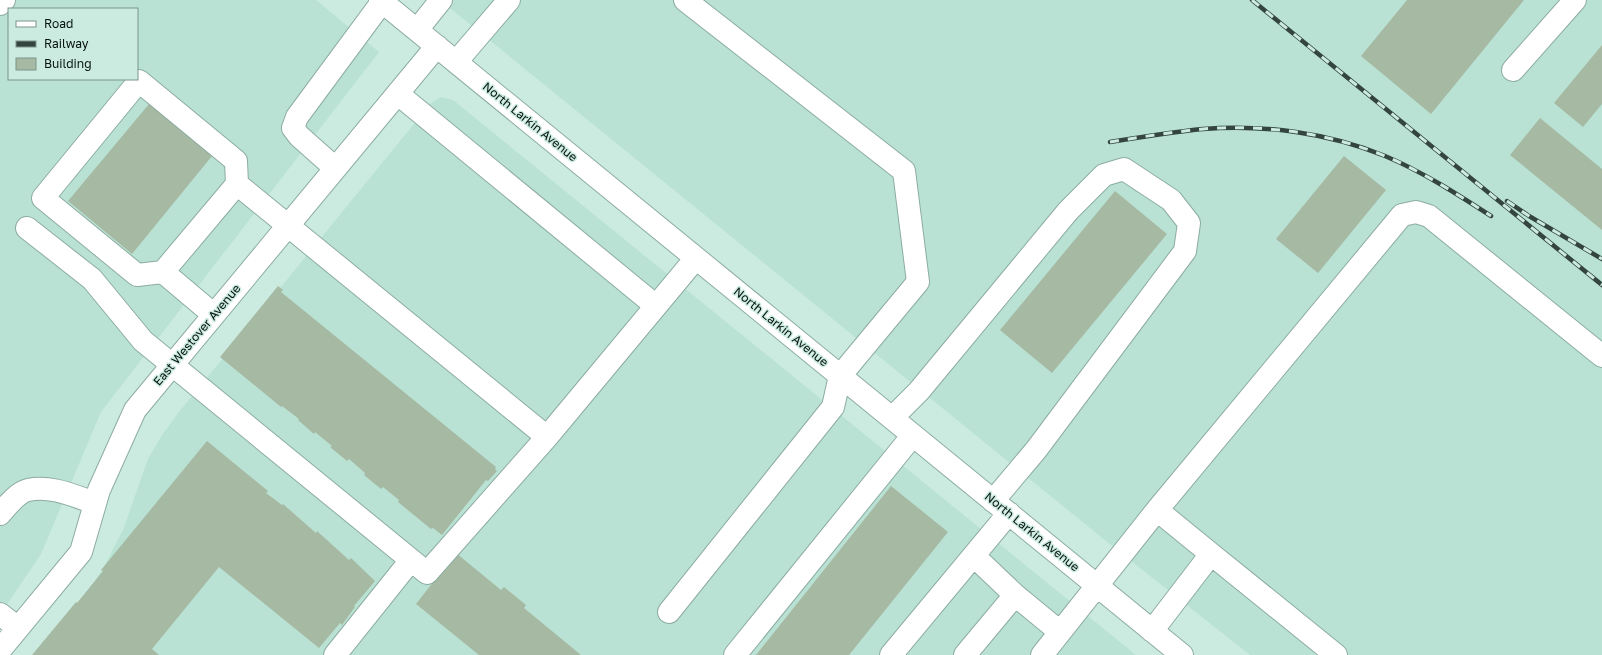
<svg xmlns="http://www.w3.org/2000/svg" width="1602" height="655" viewBox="0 0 1602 655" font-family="'Golos Text',sans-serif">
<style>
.built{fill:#b9e2d4;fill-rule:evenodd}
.building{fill:#a6b9a3}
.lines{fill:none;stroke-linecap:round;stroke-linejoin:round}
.minor-casing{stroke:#8daca1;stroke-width:24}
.minor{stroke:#fff;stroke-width:22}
.rail-casing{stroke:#34443e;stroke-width:4.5}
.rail{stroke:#cbebe0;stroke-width:3;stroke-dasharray:9;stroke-linecap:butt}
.labels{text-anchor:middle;stroke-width:3;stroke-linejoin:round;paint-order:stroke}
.street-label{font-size:12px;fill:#06110d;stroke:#cbebe0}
</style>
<rect width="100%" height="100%" fill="#cbebe0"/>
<path class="built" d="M0,0H316L379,52L101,412L41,554L0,615ZM9,9H137V79H9Z
M440,0H1602V655H1250L1106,541Z
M441,97L453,100L1136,655H37L84,597L104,567L123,530L148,459L162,435L179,412L431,103Z"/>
<path class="building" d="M1407,0H1524L1431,114L1361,56Z
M1602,45V104L1583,127L1554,103Z
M149,104L212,156L132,254L68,201Z
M1540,118L1602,169V230L1510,155Z
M1344,156L1386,190L1318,273L1276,239Z
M1115,191L1167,234L1052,373L1000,330Z
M278,286L283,290L281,292L496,467L495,469L497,471L488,481L486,480L442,535L433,528L431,529L398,502L399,500L383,487L381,489L364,475L365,473L349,459L347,461L330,447L332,446L315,432L314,434L298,420L299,419L282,406L281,407L220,357Z
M207,441L268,491L266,493L282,505L283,504L316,533L317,531L349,560L351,558L375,581L354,606L355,607L342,625L340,623L319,648L219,567L152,649L159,655H32L76,602L77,603L103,571L101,570Z
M891,486L948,532L849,655H756Z
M456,553L501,590L504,587L526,605L524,608L581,655H479L416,604Z"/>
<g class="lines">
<g class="minor-casing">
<path id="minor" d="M380,0L1182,655
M0,4L4,0
M417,30L441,0
M456,62L509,0
M1513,70L1575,0
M139,81L236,161L237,184L163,272L137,275L43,198Z
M398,94L656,306
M335,168L299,136L293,128L297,117L382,2
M237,184L547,437L696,258
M27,228L92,279L143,341L427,573L547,437
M163,272L214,315
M892,418L919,391L1068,211L1104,175L1124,169L1171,200L1189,223L1185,251L1036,450L993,501
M1157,510L1402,215L1416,212L1429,216L1602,356
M0,514C6,507 18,492 28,490C51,485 74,496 95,503
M974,556L1015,595L1060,632
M669,612L833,407L840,376L918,282L904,171L685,0
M0,614L18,628
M1152,631L1211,554L1336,655
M0,650L81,552L99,490L135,410L437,46
M335,655L411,560
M735,655L913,435
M891,655L1009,513
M965,655L1015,595
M1042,655L1157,510L1211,554"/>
</g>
<use href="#minor" class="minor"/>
<g class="rail-casing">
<path id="rail" d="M1252,0L1602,285
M1110,142C1141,137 1172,132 1203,129C1264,124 1329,133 1385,156C1423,172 1457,194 1491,216
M1507,201L1529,216L1602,259"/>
</g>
<use href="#rail" class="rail"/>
</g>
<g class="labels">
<g class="street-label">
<text transform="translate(530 122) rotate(39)" y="4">North Larkin Avenue</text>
<text transform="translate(781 327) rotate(39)" y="4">North Larkin Avenue</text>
<text transform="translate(197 335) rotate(-50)" y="4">East Westover Avenue</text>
<text transform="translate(1032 532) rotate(39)" y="4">North Larkin Avenue</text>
</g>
</g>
<rect x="8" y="8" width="130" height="72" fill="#cbebe0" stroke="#7c948c"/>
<rect x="16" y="21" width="20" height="6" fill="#ffffff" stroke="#7c948c"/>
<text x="44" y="28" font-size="12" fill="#06110d">Road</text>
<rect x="16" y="41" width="20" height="6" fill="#34443e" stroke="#7c948c"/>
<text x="44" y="48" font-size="12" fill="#06110d">Railway</text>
<rect x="16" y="58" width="20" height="12" fill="#a6b9a3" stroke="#7c948c"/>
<text x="44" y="68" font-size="12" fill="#06110d">Building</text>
</svg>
